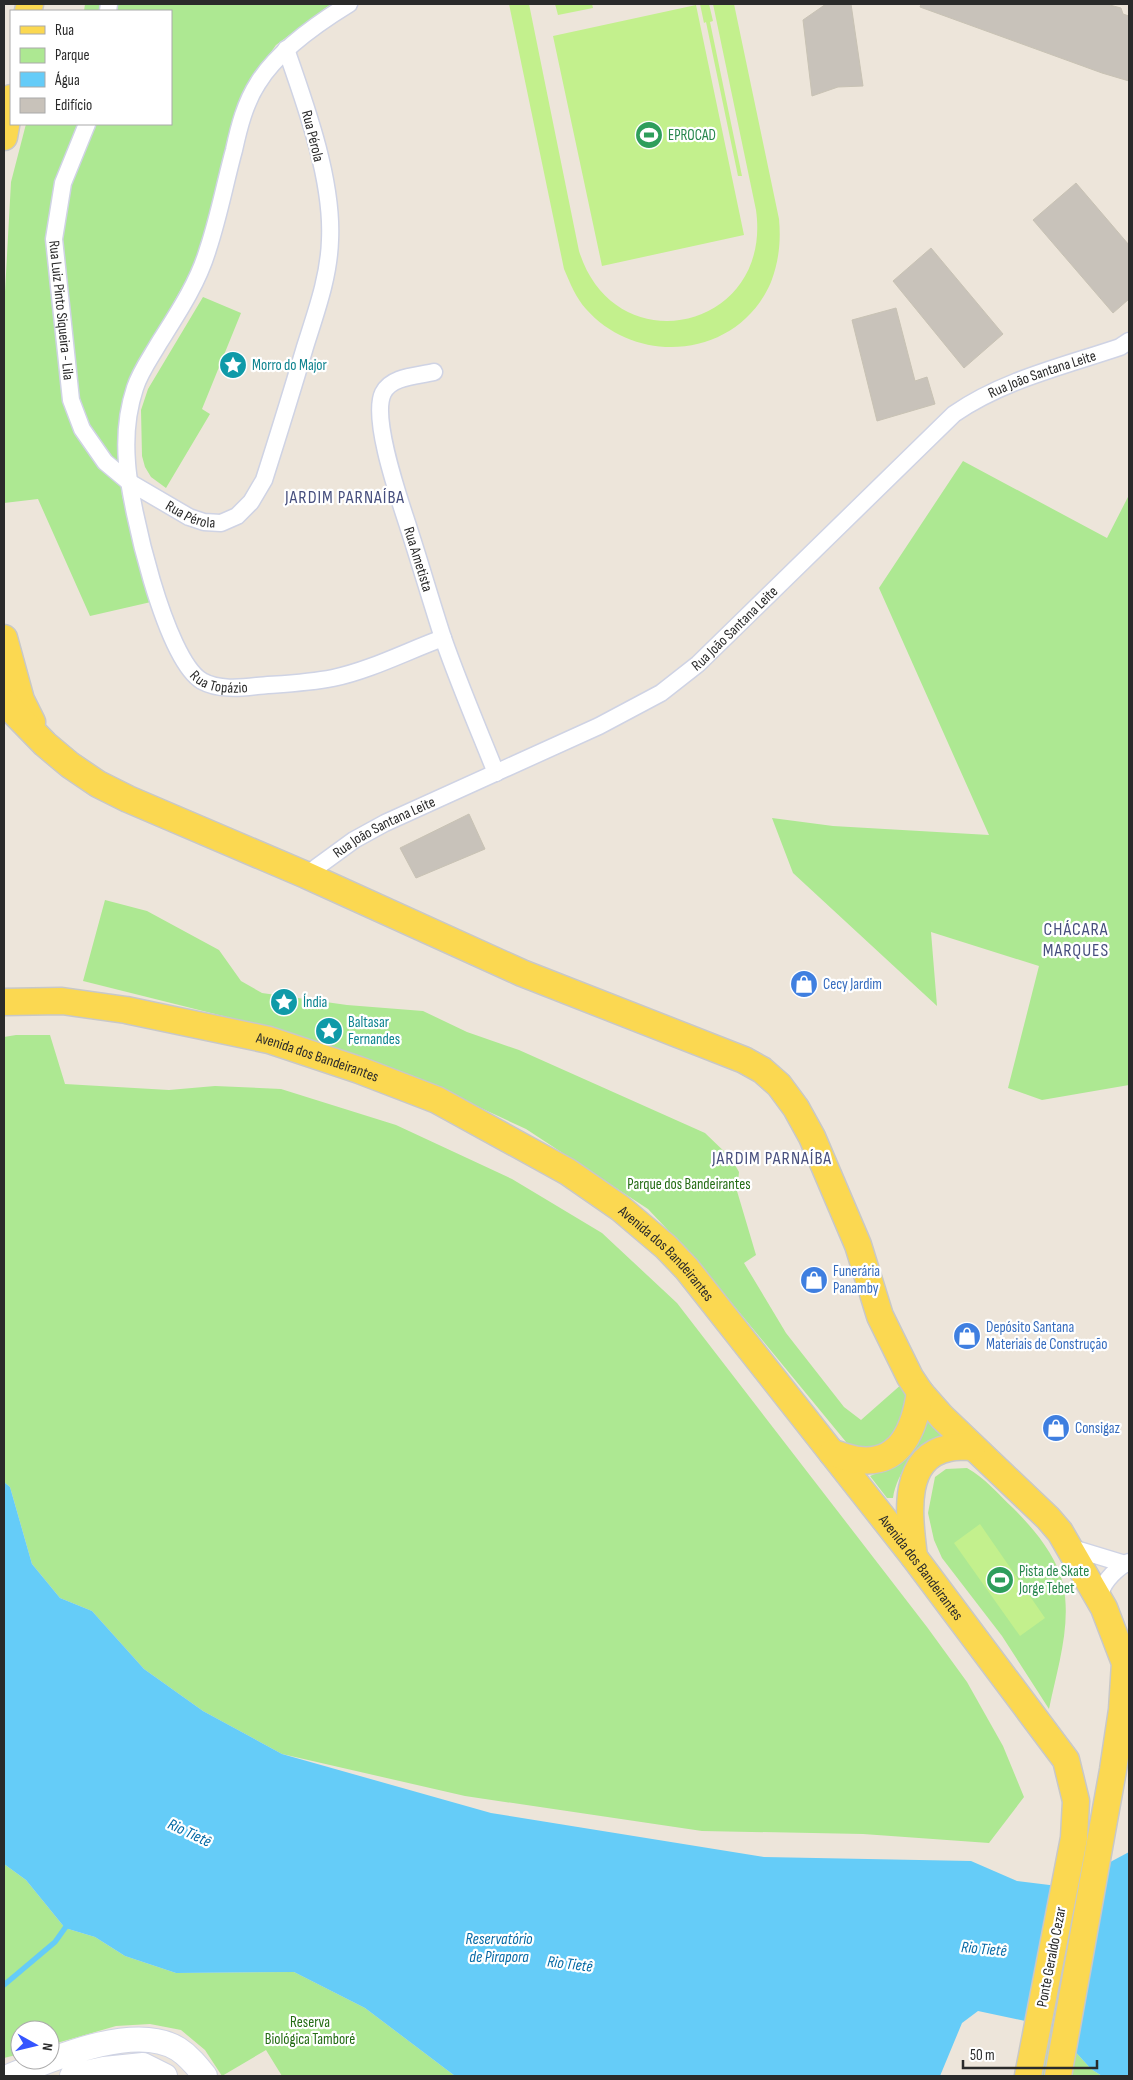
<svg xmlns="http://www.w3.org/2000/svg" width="1133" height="2080" viewBox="0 0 1133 2080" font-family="'Sofia Sans Condensed',sans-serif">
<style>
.green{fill:#ade892}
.pitch{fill:#c3f08d}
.water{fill:#65ccf8}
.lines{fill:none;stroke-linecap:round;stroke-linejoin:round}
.stream{stroke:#65ccf8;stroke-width:5.5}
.building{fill:#c8c2ba;stroke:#c8c2b4}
.street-casing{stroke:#cfd3e4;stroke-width:19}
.secondary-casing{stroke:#cfd3e4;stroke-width:26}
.primary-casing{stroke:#c8c8c8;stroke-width:29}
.street{stroke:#fff;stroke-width:16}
.secondary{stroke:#fff;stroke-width:24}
.primary{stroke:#fbd851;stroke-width:26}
.labels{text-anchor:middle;stroke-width:4.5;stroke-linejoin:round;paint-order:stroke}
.leisure-label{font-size:15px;fill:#27864d;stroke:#fff;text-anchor:start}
.street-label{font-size:15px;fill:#2a2a2a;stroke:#fff}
.culture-label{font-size:15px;fill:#0d838f;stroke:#fff;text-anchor:start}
.shop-label{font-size:15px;fill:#366cbe;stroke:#fff;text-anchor:start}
.park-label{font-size:15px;fill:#246c14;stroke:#fff}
.water-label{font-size:16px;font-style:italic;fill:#0368a4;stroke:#fff}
.quarter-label{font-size:18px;letter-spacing:1px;fill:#474f7e;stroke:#fff}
</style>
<rect width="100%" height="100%" fill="#ede5da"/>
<path class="green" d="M85,4H331L276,45L247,86L208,240L129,383L119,449L122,496L151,602L90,616L38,499L4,503V310L11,182L26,124H171V11H84Z
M203,297L241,313L202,409L210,414L166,488L151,477L145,467L142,456L141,410L148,389Z
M963,461L1107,538L1129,495V1085L1042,1100L1008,1088L1039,966L931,932L937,1006L793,873L772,818L833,826L989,835L879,588Z
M105,900L147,911L219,950L241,981L262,993L347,1005L423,1011L467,1032L519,1050L705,1133L731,1158L739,1172L737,1191L756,1255L744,1263L786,1333L844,1407L861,1420L903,1383L907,1391L900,1430L883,1447L851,1448L698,1262L648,1209L526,1129L429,1084L271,1028L83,981Z
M16,1035H50L65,1084L169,1090L215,1086L281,1089L396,1125L512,1179L602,1233L677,1303L927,1627L967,1682L1003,1746L1024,1797L989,1843L863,1834L702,1831L465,1796L282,1754L203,1711L144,1669L92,1611L60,1598L32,1564L10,1487L4,1482V1037Z
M927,1420L936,1424L942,1437C917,1445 897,1472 893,1498H887L870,1476L895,1466L916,1447Z
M967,1468C985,1478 998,1494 1013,1508C1033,1528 1057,1556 1063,1584C1072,1625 1057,1669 1049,1709L1002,1636L942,1558L934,1540L928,1513L935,1477L946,1469Z
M4,1864L26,1880L65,1928L95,1937L125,1956L176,1973L294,1972L365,2008L455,2076H282L266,2050L222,2076L205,2050L181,2030L150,2024L116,2026L50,2045V2030H20V2054L4,2058Z
M1029,2021L1053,2027L1091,2069L1102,2076H1042L1022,2059Z"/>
<path class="pitch" d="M509,4H529L579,251C615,366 773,330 756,210L713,4H734L779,219C781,241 779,261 771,282C739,358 638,368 586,309C576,298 570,283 564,269Z
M555,4H592L593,8L558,15Z
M700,4H709L713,21L710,22L742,176H738L706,22L704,23Z
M696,5L744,235L602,266L553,36Z
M980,1524L1045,1618L1020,1636L954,1543Z"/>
<path class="water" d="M4,1482L10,1487L32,1564L60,1598L92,1611L144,1669L203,1711L282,1754L491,1813L764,1857L971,1861L1017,1881L1082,1889L1099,1868L1129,1852V2076H1102L1091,2069L1053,2027L978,2011L962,2023L940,2076H455L365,2008L294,1972L176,1973L125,1956L95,1937L65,1928L26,1880L4,1864Z"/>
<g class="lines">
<path class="stream" d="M4,1985L55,1942L70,1921"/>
</g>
<path class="building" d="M826,4H851L863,86L838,87L812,96L803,20Z
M921,4H1106L1121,8L1123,14L1129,16V81L1102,73L920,7Z
M1076,183L1129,245V299L1113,313L1033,220Z
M931,248L1003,334L964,368L893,281Z
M896,308L915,381L927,377L935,404L877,421L852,320Z
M469,814L485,849L416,878L400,848Z"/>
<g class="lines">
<g class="street-casing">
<g id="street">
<path id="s1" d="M349,4C318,23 277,52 258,83C245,103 239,127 234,150C225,183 219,216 208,249C198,283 178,313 159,343C151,357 140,372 135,388C127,412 125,438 127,463C130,507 165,659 202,681C218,690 240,688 257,686C282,684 308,683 333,678C371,670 407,651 443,638"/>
<path d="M108,11L109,4"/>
<path id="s2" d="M87,124L63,183L54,239L71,400L82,429L105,462L129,482L189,517L204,522L221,523L237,516L251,502L264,480C278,436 292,391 305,347C316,312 329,277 330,240C333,180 306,106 286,49"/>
<path id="s3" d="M434,372C418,376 391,376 383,393C371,418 399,498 408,526C420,563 431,601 443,638C459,684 478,728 496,773"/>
<path id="s4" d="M306,875L354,840L385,823L599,726L661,693L698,664L954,414C1003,380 1064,366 1120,347L1129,341"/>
<path d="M1069,1547L1125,1564"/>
<path d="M1103,1605C1103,1601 1101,1596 1101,1593C1103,1581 1119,1566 1129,1562"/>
</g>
</g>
<g class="secondary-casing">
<path id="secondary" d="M10,2076C52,2059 135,2022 178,2049C189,2056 197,2066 205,2076
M72,2076L104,2069L143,2065L165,2076"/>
</g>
<g class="primary-casing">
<g id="primary">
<path d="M28,11L30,4"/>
<path d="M4,137L11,98"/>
<path d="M4,638L21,700L32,722"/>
<path d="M4,702L45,744L70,765L98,784L128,799L306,875L522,973L744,1060L762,1070L779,1085L796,1108L812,1137L858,1245L880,1316L910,1377L920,1392L942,1417L1048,1518L1060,1532L1104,1608L1125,1663L1122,1710L1113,1770L1058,2076"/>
<path id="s5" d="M4,1002L62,1001L126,1010L269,1040L359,1070L437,1100L568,1172L620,1208L666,1247L687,1269L914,1557L1066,1760L1076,1801L1074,1838L1028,2076"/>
<path d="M832,1453C841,1455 850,1459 859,1460C902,1465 915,1426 920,1392"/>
<path d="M914,1557C910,1521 899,1458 949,1448C956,1446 964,1447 972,1447"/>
</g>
</g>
<use href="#street" class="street"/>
<use href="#secondary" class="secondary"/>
<use href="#primary" class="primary"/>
</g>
<defs>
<g id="stadium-disc" transform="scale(1.4375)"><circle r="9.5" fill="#2e9e5b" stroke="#fff"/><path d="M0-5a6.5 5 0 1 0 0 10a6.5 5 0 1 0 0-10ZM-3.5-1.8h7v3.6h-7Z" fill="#fff"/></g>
<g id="sight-disc" transform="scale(1.4375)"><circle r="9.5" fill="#0f9aa8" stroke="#fff"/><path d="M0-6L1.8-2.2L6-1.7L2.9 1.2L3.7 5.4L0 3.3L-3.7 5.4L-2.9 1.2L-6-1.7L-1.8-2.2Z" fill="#fff"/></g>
<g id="shop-disc" transform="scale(1.4375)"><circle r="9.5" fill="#3f7fe0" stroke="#fff"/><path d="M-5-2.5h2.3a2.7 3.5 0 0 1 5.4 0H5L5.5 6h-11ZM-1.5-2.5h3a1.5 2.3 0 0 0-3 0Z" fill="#fff"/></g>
</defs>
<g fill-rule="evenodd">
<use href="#stadium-disc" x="649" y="135"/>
<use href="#sight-disc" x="233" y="365"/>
<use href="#shop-disc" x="804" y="984"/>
<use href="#sight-disc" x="284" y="1002"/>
<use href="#sight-disc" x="329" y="1031"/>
<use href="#shop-disc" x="814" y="1280"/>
<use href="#shop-disc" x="967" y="1336"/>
<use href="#shop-disc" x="1056" y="1428"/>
<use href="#stadium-disc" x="1000" y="1580"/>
</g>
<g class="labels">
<g class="leisure-label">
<text x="668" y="140">EPROCAD</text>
<text x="1019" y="1576">Pista de Skate<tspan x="1019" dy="17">Jorge Tebet</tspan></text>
</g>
<g class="street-label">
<text transform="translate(313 136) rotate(76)" y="5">Rua Pérola</text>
<text dy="5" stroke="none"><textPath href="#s2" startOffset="192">Rua Luiz Pinto Siqueira - Lila</textPath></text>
<text dy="5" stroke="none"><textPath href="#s4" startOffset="902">Rua João Santana Leite</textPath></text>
<text dy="5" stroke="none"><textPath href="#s2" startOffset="455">Rua Pérola</textPath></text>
<text dy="5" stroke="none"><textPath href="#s3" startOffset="229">Rua Ametista</textPath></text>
<text dy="5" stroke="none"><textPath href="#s4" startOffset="498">Rua João Santana Leite</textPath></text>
<text dy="5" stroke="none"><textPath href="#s1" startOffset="780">Rua Topázio</textPath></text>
<text dy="5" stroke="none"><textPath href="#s4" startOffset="92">Rua João Santana Leite</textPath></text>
<text dy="5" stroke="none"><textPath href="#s5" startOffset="320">Avenida dos Bandeirantes</textPath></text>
<text dy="5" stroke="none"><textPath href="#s5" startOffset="725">Avenida dos Bandeirantes</textPath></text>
<text dy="5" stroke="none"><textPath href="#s5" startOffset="1130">Avenida dos Bandeirantes</textPath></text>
<text transform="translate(1051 1957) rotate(-79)" y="5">Ponte Geraldo Cezar</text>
</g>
<g class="culture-label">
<text x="252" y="370">Morro do Major</text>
<text x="303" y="1007">Índia</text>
<text x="348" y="1027">Baltasar<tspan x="348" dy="17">Fernandes</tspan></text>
</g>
<g class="shop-label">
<text x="823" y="989">Cecy Jardim</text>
<text x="833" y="1276">Funerária<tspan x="833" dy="17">Panamby</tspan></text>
<text x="986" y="1332">Depósito Santana<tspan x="986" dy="17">Materiais de Construção</tspan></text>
<text x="1075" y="1433">Consigaz</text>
</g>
<g class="park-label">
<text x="689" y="1189">Parque dos Bandeirantes</text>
<text x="310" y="2027">Reserva<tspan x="310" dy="17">Biológica Tamboré</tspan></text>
</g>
<g class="water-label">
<text transform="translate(190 1832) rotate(25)" y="6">Rio Tietê</text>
<text x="499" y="1944">Reservatório<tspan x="499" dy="18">de Pirapora</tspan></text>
<text transform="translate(984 1948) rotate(5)" y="6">Rio Tietê</text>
<text transform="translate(570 1963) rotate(7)" y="6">Rio Tietê</text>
</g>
<g class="quarter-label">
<text x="345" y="503">JARDIM PARNAÍBA</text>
<text x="1076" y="935">CHÁCARA<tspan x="1076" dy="21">MARQUES</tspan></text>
<text x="772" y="1164">JARDIM PARNAÍBA</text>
</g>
</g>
<rect width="1133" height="2080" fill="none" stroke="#2a2a2a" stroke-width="10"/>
<rect x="10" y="10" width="162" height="115" fill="#ffffff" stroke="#aaaaaa"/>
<rect x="20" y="26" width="25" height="8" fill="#fbd851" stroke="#aaaaaa"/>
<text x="55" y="35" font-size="15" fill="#2a2a2a">Rua</text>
<rect x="20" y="48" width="25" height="15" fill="#ade892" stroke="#aaaaaa"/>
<text x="55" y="60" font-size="15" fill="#2a2a2a">Parque</text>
<rect x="20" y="72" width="25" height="15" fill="#65ccf8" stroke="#aaaaaa"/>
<text x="55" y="85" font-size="15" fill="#2a2a2a">Água</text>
<rect x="20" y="98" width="25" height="15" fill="#c8c2ba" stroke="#aaaaaa"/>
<text x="55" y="110" font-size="15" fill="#2a2a2a">Edifício</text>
<g transform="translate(35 2045) rotate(98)"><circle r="24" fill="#ffffff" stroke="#aaaaaa"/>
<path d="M0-4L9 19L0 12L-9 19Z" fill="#3555ff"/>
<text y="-8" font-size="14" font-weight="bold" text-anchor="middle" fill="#2a2a2a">N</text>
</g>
<path d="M963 2060v8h134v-8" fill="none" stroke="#2a2a2a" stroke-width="2.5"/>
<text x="970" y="2060" font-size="15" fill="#2a2a2a" stroke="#ffffff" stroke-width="4" paint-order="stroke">50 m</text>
</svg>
